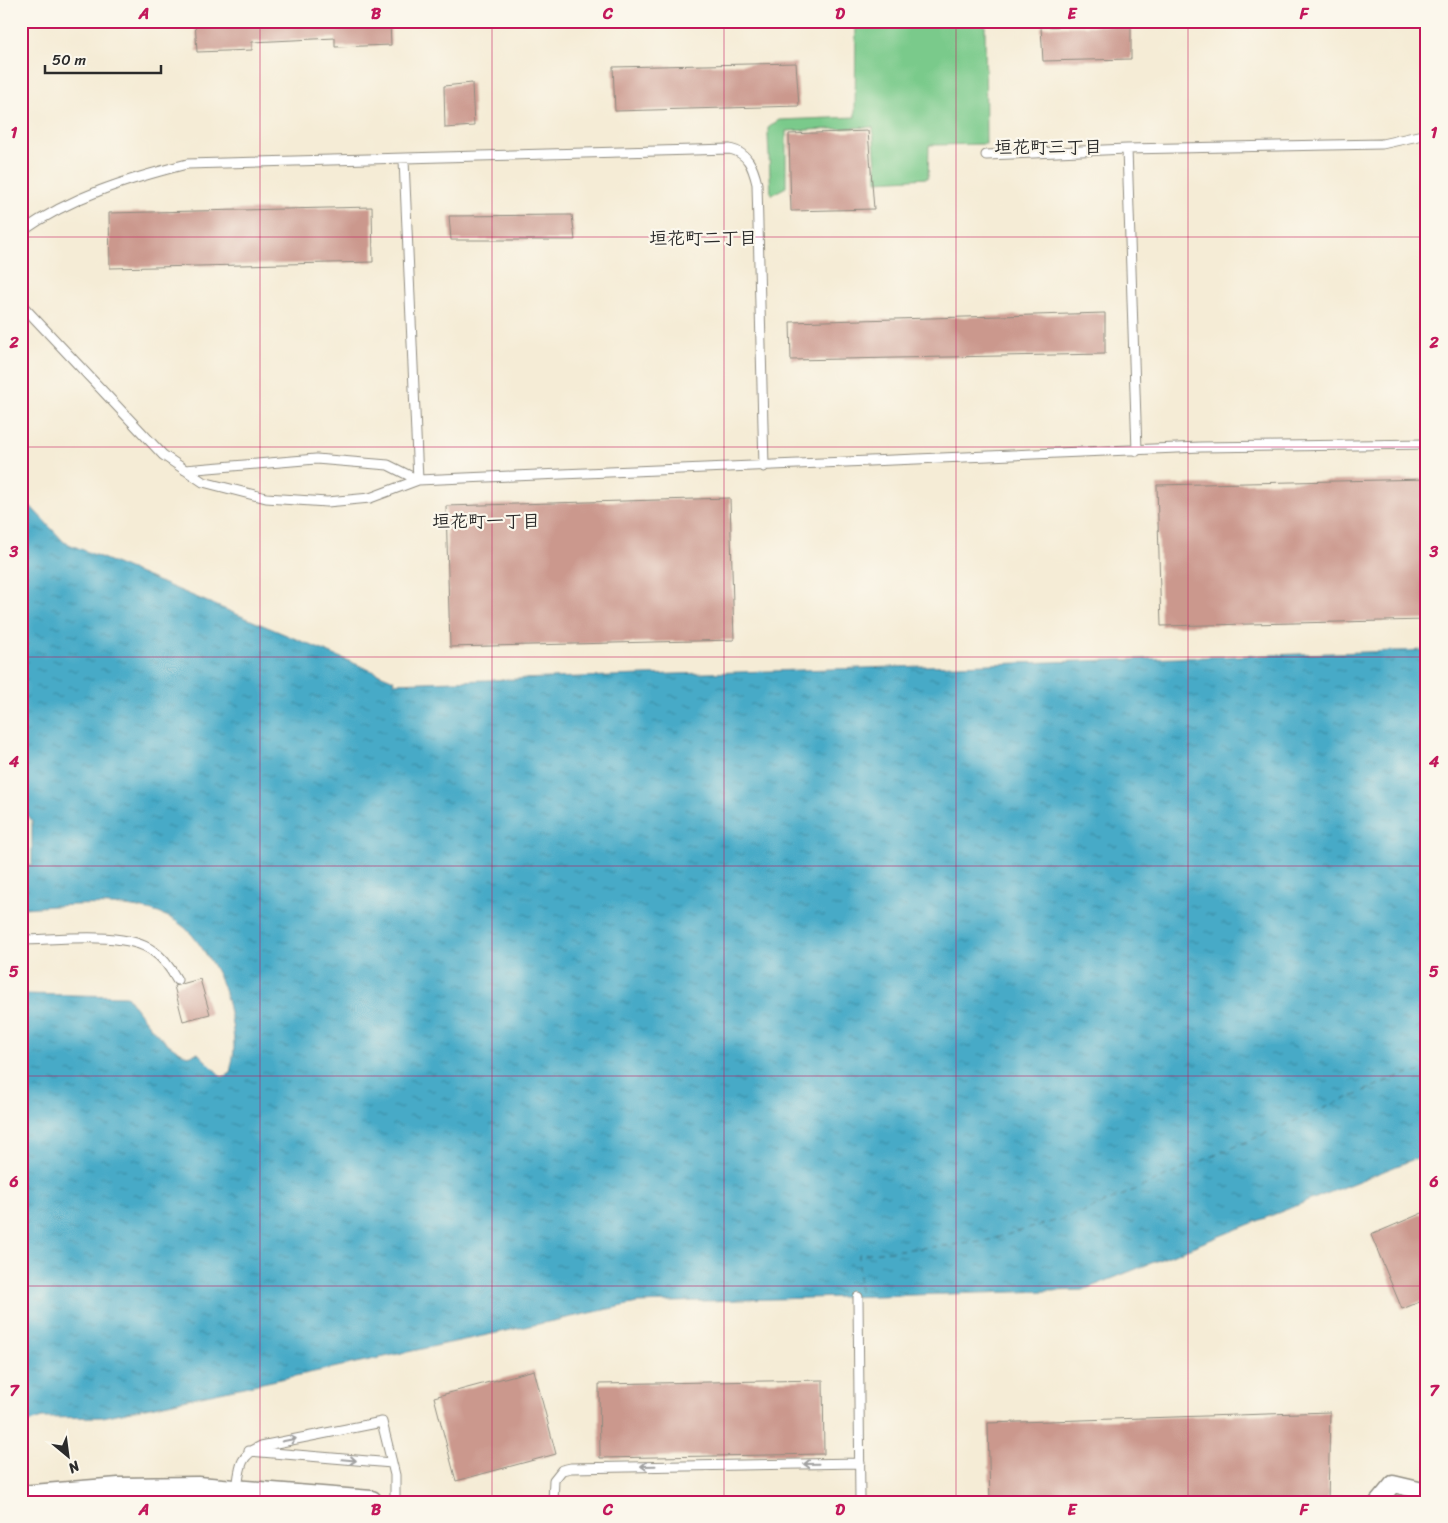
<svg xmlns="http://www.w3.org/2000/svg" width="1448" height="1523" viewBox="0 0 1448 1523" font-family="Sriracha,'Klee One',sans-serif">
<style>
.grass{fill:#7aca8b;stroke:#527a5b}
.water{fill:url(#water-ripples);stroke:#396a79}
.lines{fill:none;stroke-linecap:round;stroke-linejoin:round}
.ferry{stroke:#365e69;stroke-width:1;stroke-dasharray:6 5;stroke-linecap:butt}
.building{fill:#cb988d}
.lane-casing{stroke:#908c80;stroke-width:11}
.street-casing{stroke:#908c80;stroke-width:19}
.secondary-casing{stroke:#908c80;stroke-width:25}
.lane{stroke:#fff;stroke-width:9}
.street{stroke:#fff;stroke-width:16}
.secondary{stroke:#fff;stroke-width:22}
.oneway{stroke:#a0a0a0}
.grid{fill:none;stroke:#c2185b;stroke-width:1;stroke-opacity:0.55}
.labels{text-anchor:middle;stroke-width:4.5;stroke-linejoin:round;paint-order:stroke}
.neighbourhood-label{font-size:18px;font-weight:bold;fill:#2b2b2b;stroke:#fbf7ec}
.neatline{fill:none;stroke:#c2185b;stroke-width:2}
.grid-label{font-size:16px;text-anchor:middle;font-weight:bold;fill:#c2185b}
</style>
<defs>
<pattern id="water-ripples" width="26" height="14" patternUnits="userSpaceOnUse" patternTransform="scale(1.25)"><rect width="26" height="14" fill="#47aac7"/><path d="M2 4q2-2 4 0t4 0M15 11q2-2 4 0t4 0" fill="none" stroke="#3b8ba2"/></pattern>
</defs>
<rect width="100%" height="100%" fill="#fbf7ec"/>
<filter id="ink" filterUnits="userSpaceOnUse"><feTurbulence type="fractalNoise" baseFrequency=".02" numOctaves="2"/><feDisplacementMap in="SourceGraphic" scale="10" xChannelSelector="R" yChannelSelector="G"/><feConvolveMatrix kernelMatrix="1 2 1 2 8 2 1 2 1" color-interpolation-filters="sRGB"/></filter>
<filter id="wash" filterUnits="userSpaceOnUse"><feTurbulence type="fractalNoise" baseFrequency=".0096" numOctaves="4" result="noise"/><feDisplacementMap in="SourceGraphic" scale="20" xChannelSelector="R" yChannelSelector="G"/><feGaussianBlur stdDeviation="1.12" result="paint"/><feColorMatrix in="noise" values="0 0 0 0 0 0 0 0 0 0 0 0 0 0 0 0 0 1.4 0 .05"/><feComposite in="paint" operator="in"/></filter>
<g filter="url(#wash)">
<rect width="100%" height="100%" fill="#f5ecd6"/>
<path class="grass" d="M856,21H985L986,144L929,145L928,178L877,181L873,127L786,131V187L771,195L768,136V128L779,120L855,117Z"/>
<path class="water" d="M21,496L64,542L394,680L393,683L1427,650V1154L1083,1290L637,1303L103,1417L42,1418L21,1425V994L127,996C144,1020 160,1043 188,1056L198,1053L222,1077L230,1074C231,1065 234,1056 234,1047C234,1023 226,987 214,967C206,954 196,937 184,927C147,895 67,906 21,908V866L32,865V821L28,815H21Z"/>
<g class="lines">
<path class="ferry" d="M859,1292V1254L982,1242L1079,1214L1394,1078L1427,1070"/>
</g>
<g id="blocks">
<path class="building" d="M195,21H390L391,45L335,47V38L252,42V50L197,52Z
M1131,25V59L1043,61L1041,27Z
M796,63L799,106L615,111L613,67Z
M472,83L474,126L445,128L444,86Z
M868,131L874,209L791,211L789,134Z
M372,207L373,262L110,268L109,213Z
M572,215L575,240H451L449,216Z
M1105,313V354L791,360L790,322Z
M1427,479V620L1161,626L1157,485Z
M730,498L734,640L450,647L446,506Z
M200,979L210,1014L183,1021L174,986Z
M1427,1211V1299L1402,1309L1371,1235Z
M534,1370L556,1454L456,1481L434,1397Z
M823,1380L824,1454L600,1458L599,1384Z
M1330,1412L1328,1502H990L988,1423Z"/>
</g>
</g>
<g filter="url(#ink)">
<use href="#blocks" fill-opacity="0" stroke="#908c80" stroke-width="1"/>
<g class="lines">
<g class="lane-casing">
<path id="lane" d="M986,155L1127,149
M404,160L418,480
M21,232C72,196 128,179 187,164L730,149C748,153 753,167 757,184L764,467
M21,304L163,455L203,482L266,498L327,502L370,498L418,480L1201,447L1427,444
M1137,451L1127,149L1382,144L1427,134
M185,470L316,459L388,465L418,480
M21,940C55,940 126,930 153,951C164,958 171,969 177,980
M858,1297L860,1502
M249,1451L392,1463
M237,1490C240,1467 239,1456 261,1446L382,1422L395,1475V1502
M553,1502L554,1480L562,1470L571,1468L860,1463"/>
</g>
<g class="street-casing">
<path id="street" d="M1378,1502L1393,1484L1427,1492"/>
</g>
<g class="secondary-casing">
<path id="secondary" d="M21,1497L119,1489L198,1488L371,1502"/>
</g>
<use href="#lane" class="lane"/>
<use href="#street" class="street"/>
<use href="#secondary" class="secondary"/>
</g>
<defs><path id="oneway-shaft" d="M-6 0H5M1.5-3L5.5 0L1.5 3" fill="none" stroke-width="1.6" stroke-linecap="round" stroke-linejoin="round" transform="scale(1.25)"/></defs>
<g class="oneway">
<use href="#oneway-shaft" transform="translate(289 1440) rotate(-11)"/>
<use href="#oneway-shaft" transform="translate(349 1460) rotate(5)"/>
<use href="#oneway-shaft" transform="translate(811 1464) rotate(179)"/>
<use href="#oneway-shaft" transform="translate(648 1466) rotate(179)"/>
</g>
</g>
<path class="grid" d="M260,21V1502M492,21V1502M724,21V1502M956,21V1502M1188,21V1502M21,237H1427M21,447H1427M21,657H1427M21,866H1427M21,1076H1427M21,1286H1427"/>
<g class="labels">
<g class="neighbourhood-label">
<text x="1048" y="153">垣花町三丁目</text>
<text x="703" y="244">垣花町二丁目</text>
<text x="486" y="527">垣花町一丁目</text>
</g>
</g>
<rect width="1448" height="1523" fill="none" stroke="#fbf7ec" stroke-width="55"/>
<g transform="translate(68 1456) rotate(151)" stroke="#fbf7ec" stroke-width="4" paint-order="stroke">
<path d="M0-4L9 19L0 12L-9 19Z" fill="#2b2b2b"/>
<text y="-8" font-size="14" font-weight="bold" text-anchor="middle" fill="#2b2b2b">N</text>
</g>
<path d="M45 65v8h116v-8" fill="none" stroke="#2b2b2b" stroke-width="2.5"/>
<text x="52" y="65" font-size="15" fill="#2b2b2b" stroke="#fbf7ec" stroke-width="4" paint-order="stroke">50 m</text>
<rect x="28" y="28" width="1392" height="1468" class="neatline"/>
<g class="grid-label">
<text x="144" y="19">A</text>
<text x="376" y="19">B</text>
<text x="608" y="19">C</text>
<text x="840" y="19">D</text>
<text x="1072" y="19">E</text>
<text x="1304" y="19">F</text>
<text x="14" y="138">1</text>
<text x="1434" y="138">1</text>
<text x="14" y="348">2</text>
<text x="1434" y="348">2</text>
<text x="14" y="557">3</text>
<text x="1434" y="557">3</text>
<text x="14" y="767">4</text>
<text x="1434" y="767">4</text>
<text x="14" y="977">5</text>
<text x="1434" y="977">5</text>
<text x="14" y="1187">6</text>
<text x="1434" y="1187">6</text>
<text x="14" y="1396">7</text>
<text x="1434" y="1396">7</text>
<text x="144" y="1515">A</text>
<text x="376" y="1515">B</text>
<text x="608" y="1515">C</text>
<text x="840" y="1515">D</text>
<text x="1072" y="1515">E</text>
<text x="1304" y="1515">F</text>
</g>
</svg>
